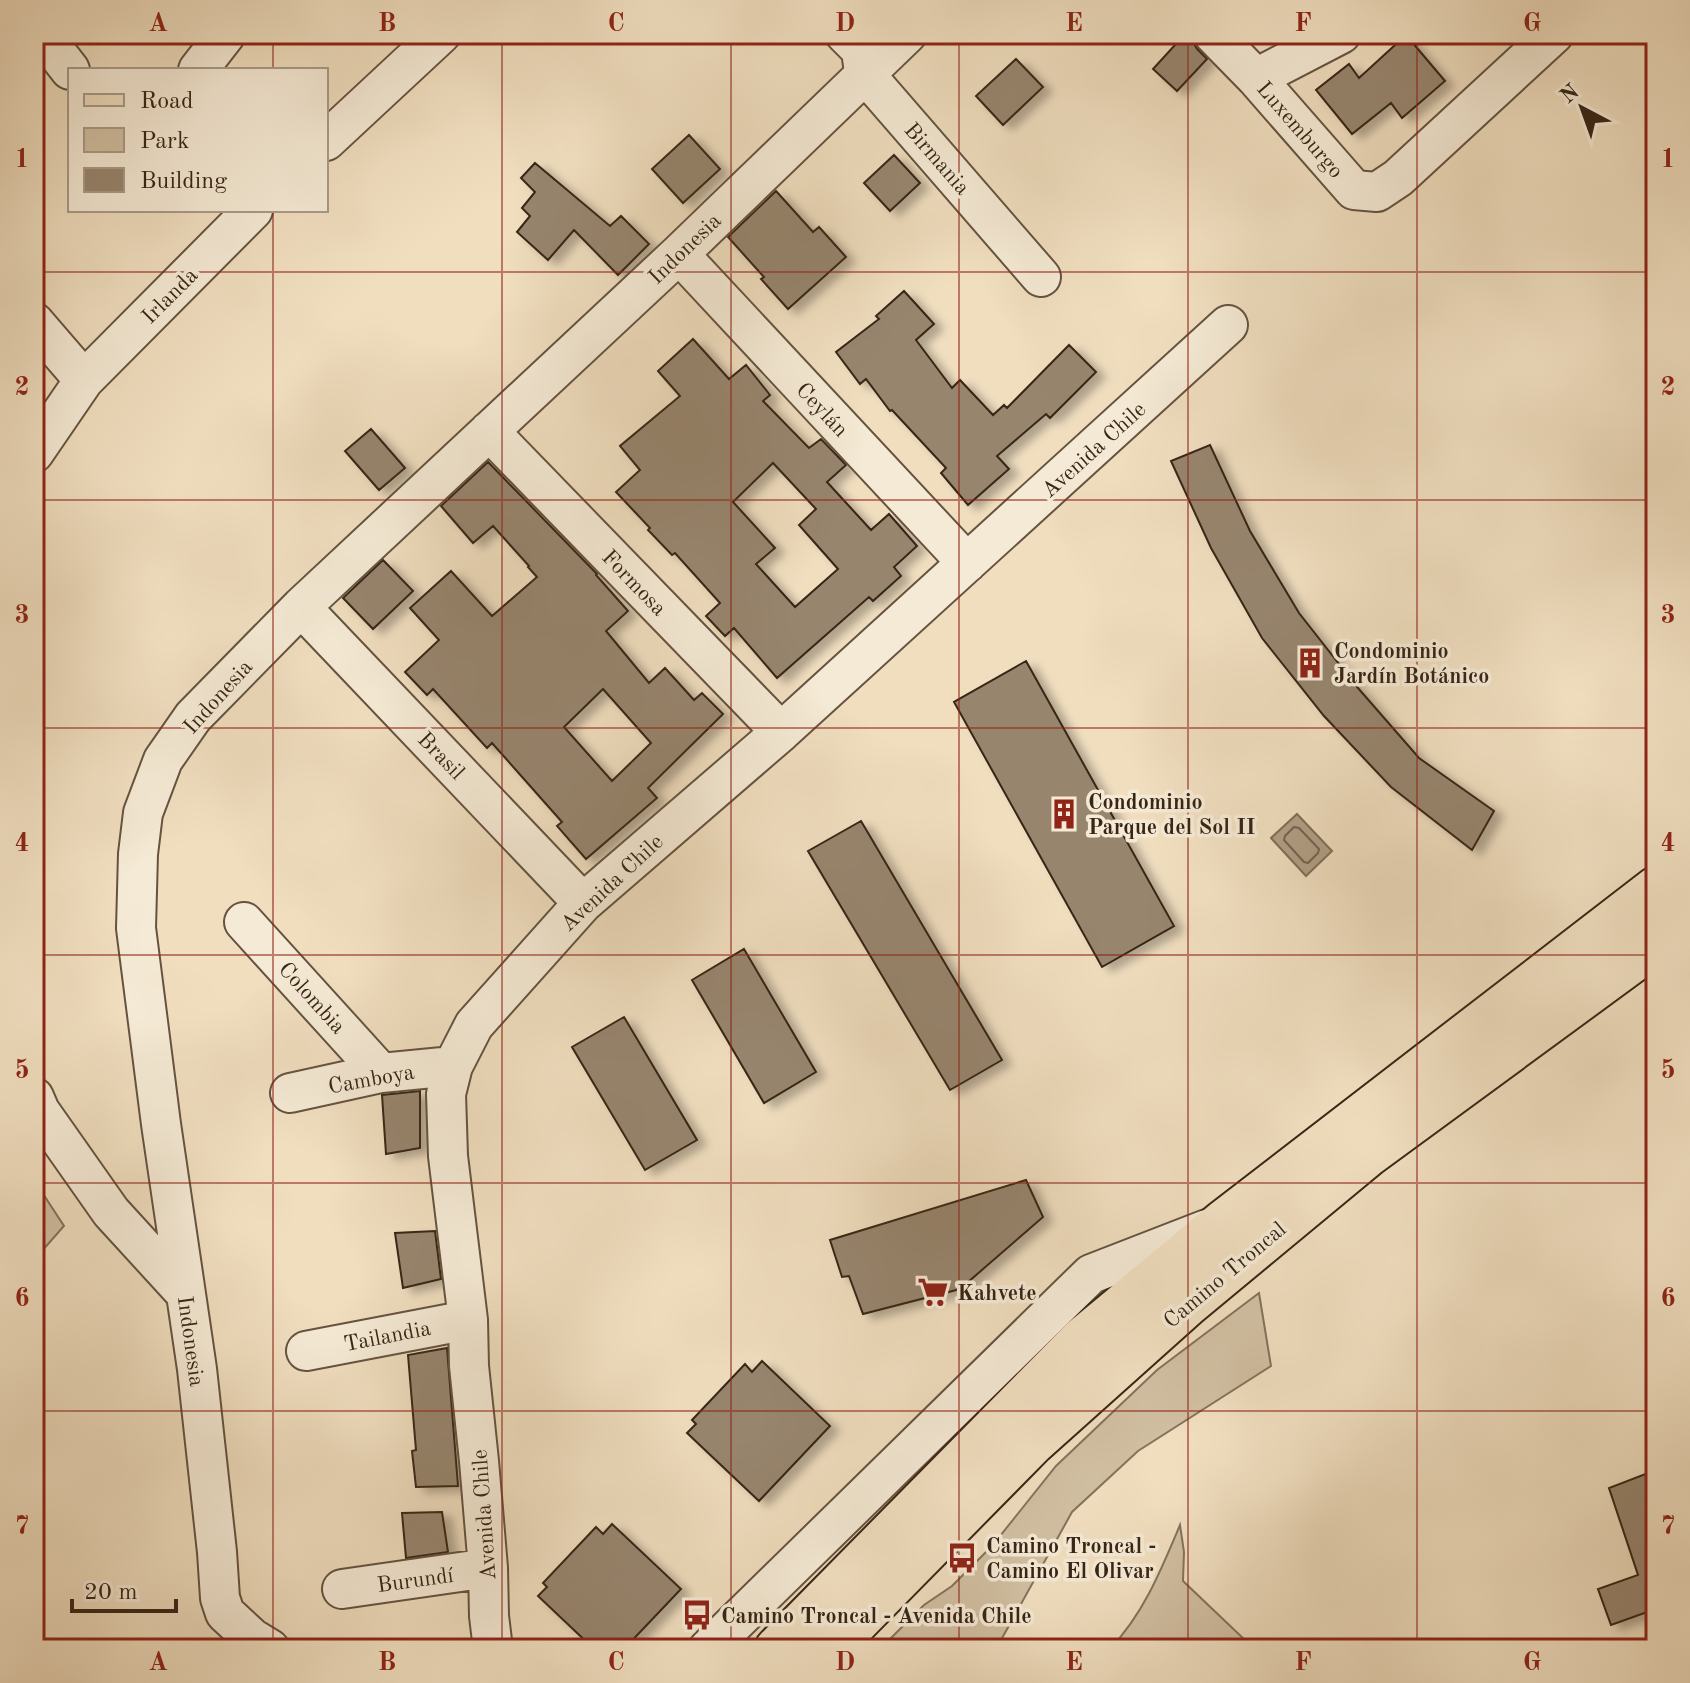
<svg xmlns="http://www.w3.org/2000/svg" width="1690" height="1683" viewBox="0 0 1690 1683" font-family="'Old Standard TT',serif">
<style>
.green{fill:#d1bfa2;stroke:#84725c;stroke-width:2}
.water{fill:#b19f86;stroke:#806e59;stroke-width:2}
.lines{fill:none;stroke-linecap:round;stroke-linejoin:round}
.shore{stroke:#74624e;stroke-width:2}
.building{fill:#97856e;stroke:#372516;stroke-width:2;fill-rule:evenodd;filter:url(#shadow)}
.street-casing{stroke:#655340;stroke-width:42}
.primary-casing{stroke:#372516;stroke-width:48}
.street{stroke:#f5ead5;stroke-width:38}
.primary{stroke:#f0debf;stroke-width:44}
.grid{fill:none;stroke:#8f2418;stroke-width:2;stroke-opacity:0.55}
.labels{text-anchor:middle;stroke-width:7;stroke-linejoin:round;paint-order:stroke}
.street-label{font-size:22px;fill:#372516;stroke:#f5ead5}
.poi-label{font-size:22px;font-weight:bold;fill:#372516;stroke:#f5ead5;text-anchor:start}
.neatline{fill:none;stroke:#8f2418;stroke-width:3}
.grid-label{font-size:26px;text-anchor:middle;font-weight:bold;fill:#8f2418}
</style>
<defs>
<filter id="shadow"><feDropShadow dx="9" dy="5" stdDeviation="4" flood-color="#0004"/></filter>
</defs>
<rect width="100%" height="100%" fill="#f0debf"/>
<filter id="stains"><feTurbulence type="fractalNoise" baseFrequency=".0025" numOctaves="4"/><feColorMatrix values="0 0 0 0 .2 0 0 0 0 .09 0 0 0 0 .02 0 0 0 .5 -.17"/></filter>
<radialGradient id="worn" r=".72"><stop offset=".6" stop-color="#630" stop-opacity="0"/><stop offset="1" stop-color="#630" stop-opacity=".3"/></radialGradient>
<path class="green" d="M34,1180L64,1226L34,1260Z
M1259,1293L1271,1366L1138,1451L1072,1512L996,1649H880L924,1605L952,1586L992,1546L1056,1466L1157,1370Z
M1180,1525L1184,1552L1183,1581L1245,1640L1241,1649H1110C1144,1613 1161,1570 1180,1525Z"/>
<path class="water" d="M1297,814L1332,851L1306,876L1271,838Z"/>
<g class="lines">
<path class="shore" d="M1294,827L1299,828L1319,849L1318,853L1308,863L1304,862L1284,840L1285,836Z"/>
</g>
<path class="building" d="M1185,34H1192V40L1197,49L1207,59L1177,91L1153,69Z
M1406,35L1445,81L1402,118L1391,103L1352,134L1316,90L1349,64L1359,78Z
M1016,59L1043,87L1003,125L976,96Z
M689,135L720,169L683,203L652,169Z
M894,155L920,183L890,211L864,183Z
M535,163L610,226L621,216L649,244L618,275L574,230L548,260L517,232L530,216L522,208L535,192L521,178Z
M776,191L813,232L819,227L846,257L788,309L761,279L764,277L728,237Z
M904,291L934,324L916,340L952,388L960,380L993,415L1004,405L1007,408L1069,345L1096,372L1050,418L1046,414L997,456L1009,469L968,505L941,473L946,468L892,410L890,411L866,379L860,384L836,352L879,319L876,316Z
M693,339L729,379L746,365L770,395L763,401L809,448L821,439L846,465L827,482L871,530L889,514L917,546L894,567L901,576L873,601L869,597L777,678L734,628L725,636L706,616L720,603L675,553L672,555L648,530L650,528L616,492L640,470L620,446L680,396L658,371ZM773,463L816,509L799,525L838,569L795,607L756,564L775,548L733,502Z
M371,429L405,468L379,490L345,451Z
M1210,445L1250,531L1299,613L1358,688L1419,758L1494,811L1472,850L1391,787L1324,716L1262,638L1211,548L1171,461Z
M488,462L597,574L596,575L628,611L606,631L649,683L665,668L694,700L702,693L723,714L648,788L657,798L586,859L557,826L562,822L492,743L487,748L433,689L427,695L405,672L439,640L410,608L451,571L492,616L537,577L528,567L529,566L493,526L473,543L441,506ZM603,689L651,743L612,781L564,727Z
M383,560L413,591L373,629L343,598Z
M1026,661L1174,926L1102,967L954,702Z
M861,821L1002,1060L950,1090L808,851Z
M744,949L816,1072L764,1103L692,980Z
M624,1017L697,1140L645,1170L572,1047Z
M420,1091V1148L386,1154L382,1095Z
M1026,1180L1043,1217L960,1289L863,1314L849,1276L842,1277L830,1240Z
M435,1231L441,1279L403,1288L395,1233Z
M447,1348L458,1486L416,1487L412,1451L416,1450L408,1355Z
M762,1361L830,1426L759,1501L687,1433L696,1424L692,1420L745,1364L752,1372Z
M1656,1470V1613H1651L1650,1611L1611,1625L1598,1589L1638,1575L1609,1488Z
M442,1512L448,1552L406,1558L402,1513Z
M612,1524L681,1589L624,1649H594L538,1596L547,1587L543,1583L596,1527L603,1534Z"/>
<g class="lines">
<g class="street-casing">
<path id="street" d="M42,34L70,70
M845,34L861,50L864,73L1041,277
M1213,34L1256,78L1354,190L1377,192L1398,178L1554,34
M198,70L226,34
M1256,78L1341,34
M326,141L441,34
M679,254L967,563
M34,322L84,380
M489,431L781,732
M34,453L84,380L253,210
M301,607L583,903
M244,922L381,1073
M290,1093L381,1073L453,1066
M34,1097L40,1111L111,1212L186,1294
M306,1351L468,1320
M342,1589L488,1568
M270,1649L252,1638L225,1613L220,1598L217,1552L197,1369L161,1124L136,928L138,854L143,813L163,760L193,717L301,607L679,254L907,34
M493,1649L489,1616L488,1568L479,1461L469,1366L468,1320L448,1156L446,1094L453,1066L474,1025L583,903L781,732L1228,325
M708,1649L1091,1274L1207,1229"/>
</g>
<g class="primary-casing">
<path id="primary" d="M777,1649L1082,1340L1224,1222L1656,889
M829,1649L1033,1442L1186,1305L1367,1155L1656,943"/>
</g>
<use href="#street" class="street"/>
<use href="#primary" class="primary"/>
</g>
<path class="grid" d="M273,34V70M502,34V1649M731,34V1649M959,34V1649M1188,34V1649M1417,34V1649M273,210V1649M34,272H1656M34,500H1656M34,728H1656M34,955H1656M34,1183H1656M34,1411H1656"/>
<defs>
<g id="building-bare" transform="scale(2.4)"><path d="M-4-6H4V6H1V3H-1V6H-4ZM-2.5-4.3h1.7v1.8h-1.7ZM.8-4.3h1.7v1.8H.8ZM-2.5-1h1.7V.8h-1.7ZM.8-1h1.7V.8H.8Z" fill="#8f2418" stroke="#f5ead5" stroke-width="2.5" paint-order="stroke"/></g>
<g id="supermarket-bare" transform="scale(2.4)"><path d="M-6-5.5h2.5l.6 2H6L4.5 2H-2.5L-4.4-4H-6ZM-1.5 3.2a1.3 1.3 0 1 0 .1 0ZM3 3.2a1.3 1.3 0 1 0 .1 0Z" fill="#8f2418" stroke="#f5ead5" stroke-width="2.5" paint-order="stroke"/></g>
<g id="bus-bare" transform="scale(2.4)"><path d="M-5-6H5V4H4V6H2V4H-2V6H-4V4H-5ZM-3.5-4V0h7V-4ZM-3.5 1.2v1.5H-2V1.2ZM2 1.2v1.5H3.5V1.2Z" fill="#8f2418" stroke="#f5ead5" stroke-width="2.5" paint-order="stroke"/></g>
</defs>
<g fill-rule="evenodd">
<use href="#building-bare" x="1310" y="663"/>
<use href="#building-bare" x="1064" y="814"/>
<use href="#supermarket-bare" x="933" y="1292"/>
<use href="#bus-bare" x="962" y="1558"/>
<use href="#bus-bare" x="697" y="1615"/>
</g>
<g class="labels">
<g class="street-label">
<text transform="translate(1301 129) rotate(49)" y="8">Luxemburgo</text>
<text transform="translate(938 158) rotate(49)" y="8">Birmania</text>
<text transform="translate(684 248) rotate(-44)" y="8">Indonesia</text>
<text transform="translate(169 295) rotate(-45)" y="8">Irlanda</text>
<text transform="translate(823 409) rotate(47)" y="8">Ceylán</text>
<text transform="translate(1093 449) rotate(-42)" y="8">Avenida Chile</text>
<text transform="translate(635 582) rotate(46)" y="8">Formosa</text>
<text transform="translate(217 696) rotate(-48)" y="8">Indonesia</text>
<text transform="translate(442 755) rotate(46)" y="8">Brasil</text>
<text transform="translate(611 882) rotate(-43)" y="8">Avenida Chile</text>
<text transform="translate(313 997) rotate(48)" y="8">Colombia</text>
<text transform="translate(371 1078) rotate(-10)" y="8">Camboya</text>
<text transform="translate(1224 1274) rotate(-40)" y="8">Camino Troncal</text>
<text transform="translate(387 1335) rotate(-11)" y="8">Tailandia</text>
<text transform="translate(192 1341) rotate(82)" y="8">Indonesia</text>
<text transform="translate(483 1515) rotate(-94)" y="8">Avenida Chile</text>
<text transform="translate(415 1579) rotate(-8)" y="8">Burundí</text>
</g>
<g class="poi-label">
<text x="1334" y="658">Condominio<tspan x="1334" dy="25">Jardín Botánico</tspan></text>
<text x="1088" y="809">Condominio<tspan x="1088" dy="25">Parque del Sol II</tspan></text>
<text x="957" y="1300">Kahvete</text>
<text x="986" y="1553">Camino Troncal -<tspan x="986" dy="25">Camino El Olivar</tspan></text>
<text x="721" y="1623">Camino Troncal - Avenida Chile</text>
</g>
</g>
<rect width="1690" height="1683" fill="none" stroke="#f0debf" stroke-width="88"/>
<rect x="68" y="68" width="260" height="144" fill="#f5ead5" stroke="#a99b89" stroke-width="2"/>
<rect x="84" y="94" width="40" height="12" fill="#f0debf" stroke="#a99b89" stroke-width="2"/>
<text x="140" y="108" font-size="24" fill="#372516">Road</text>
<rect x="84" y="128" width="40" height="24" fill="#d1bfa2" stroke="#a99b89" stroke-width="2"/>
<text x="140" y="148" font-size="24" fill="#372516">Park</text>
<rect x="84" y="168" width="40" height="24" fill="#97856e" stroke="#a99b89" stroke-width="2"/>
<text x="140" y="188" font-size="24" fill="#372516">Building</text>
<g transform="translate(1582 108) rotate(319)" stroke="#f5ead5" stroke-width="6" paint-order="stroke">
<path d="M0-6L14 30L0 20L-14 30Z" fill="#372516"/>
<text y="-12" font-size="22" font-weight="bold" text-anchor="middle" fill="#372516">N</text>
</g>
<path d="M72 1599v12h104v-12" fill="none" stroke="#372516" stroke-width="4"/>
<text x="84" y="1599" font-size="24" fill="#372516" stroke="#f5ead5" stroke-width="6" paint-order="stroke">20 m</text>
<rect x="44" y="44" width="1602" height="1595" class="neatline"/>
<g class="grid-label">
<text x="158" y="31">A</text>
<text x="387" y="31">B</text>
<text x="616" y="31">C</text>
<text x="845" y="31">D</text>
<text x="1074" y="31">E</text>
<text x="1303" y="31">F</text>
<text x="1532" y="31">G</text>
<text x="22" y="167">1</text>
<text x="1668" y="167">1</text>
<text x="22" y="395">2</text>
<text x="1668" y="395">2</text>
<text x="22" y="623">3</text>
<text x="1668" y="623">3</text>
<text x="22" y="851">4</text>
<text x="1668" y="851">4</text>
<text x="22" y="1078">5</text>
<text x="1668" y="1078">5</text>
<text x="22" y="1306">6</text>
<text x="1668" y="1306">6</text>
<text x="22" y="1534">7</text>
<text x="1668" y="1534">7</text>
<text x="158" y="1670">A</text>
<text x="387" y="1670">B</text>
<text x="616" y="1670">C</text>
<text x="845" y="1670">D</text>
<text x="1074" y="1670">E</text>
<text x="1303" y="1670">F</text>
<text x="1532" y="1670">G</text>
</g>
<rect width="100%" height="100%" filter="url(#stains)"/>
<rect width="100%" height="100%" fill="url(#worn)"/>
</svg>
